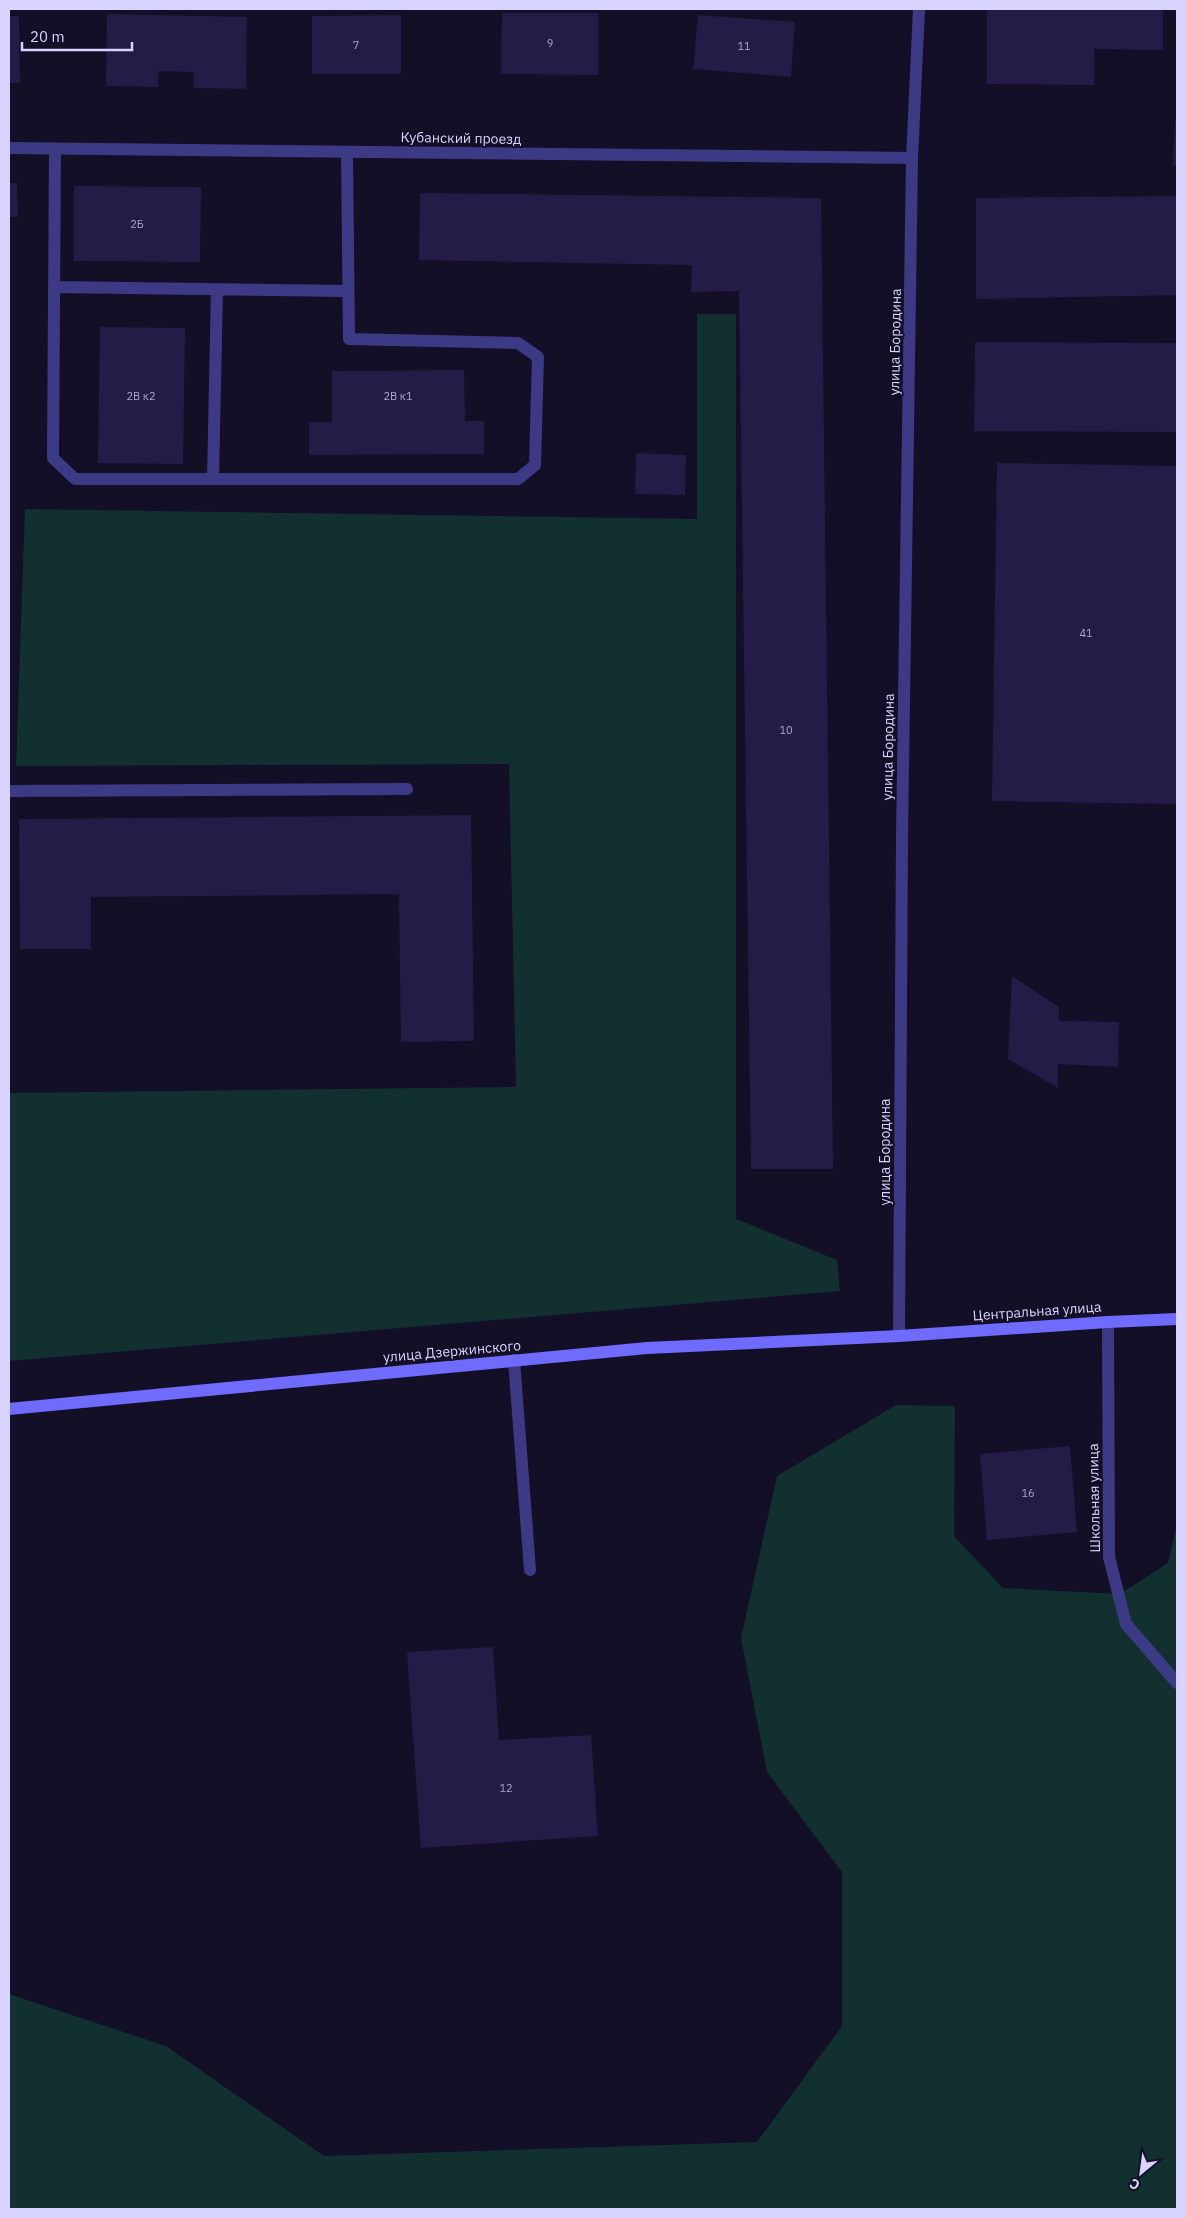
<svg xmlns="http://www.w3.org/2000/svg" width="1186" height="2218" viewBox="0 0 1186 2218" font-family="'IBM Plex Sans',sans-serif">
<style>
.green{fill:#12302f}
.building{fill:#241b47}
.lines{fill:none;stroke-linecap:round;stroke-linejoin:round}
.service{stroke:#3d3a85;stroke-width:12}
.minor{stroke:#3d3a85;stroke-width:12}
.secondary{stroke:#6f6bff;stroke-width:12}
.labels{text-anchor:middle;stroke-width:4;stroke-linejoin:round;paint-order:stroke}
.number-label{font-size:11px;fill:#aca6d1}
.street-label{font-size:14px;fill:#d9d4ff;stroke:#130f26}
</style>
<rect width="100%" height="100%" fill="#130f26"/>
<path class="green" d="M697,314H736V1219L837,1260L840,1291L9,1361V1093L516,1087L509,764L16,766L25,509L697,519Z
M896,1405L955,1406L954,1536L1003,1588L1120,1594L1168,1563L1177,1523V2209H9V1994L166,2046L324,2156L757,2142L842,2026V1872L767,1772L741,1638L777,1476Z"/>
<path class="building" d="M987,9H1163V50L1094,49V85L987,84Z
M502,13H598V75L501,74Z
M107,14L247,17L246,89L194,88V72L158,71V87L106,86Z
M401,15V74H312V16Z
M698,15L795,22L791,77L693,69Z
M9,16H19L20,83H9Z
M1175,120H1177V165H1173Z
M9,183H17L18,217H9Z
M74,186L201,187L200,262L74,261Z
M420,193L821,198L833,1169H751L739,291L691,292L692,265L419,260Z
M1177,196V295L976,299V198Z
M100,327L185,328L183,464L98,463Z
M975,342L1177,343V432L974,431Z
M464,370L465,421H484V454L309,455V422H332V371Z
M636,453L686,455L685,495L635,494Z
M997,463L1177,466V804L992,801Z
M471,815L474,1041L401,1042L399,894L91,897V949H20L19,819Z
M1012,976L1059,1007V1021L1119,1022L1118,1067L1058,1064V1088L1008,1059Z
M1070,1446L1077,1532L987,1540L980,1454Z
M493,1647L499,1740L591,1735L598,1836L421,1848L407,1652Z"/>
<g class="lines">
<path class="service" d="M55,149L53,458L75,479H518L535,465L538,357L518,343L349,339L347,152
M54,287L348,291
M213,479L217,289
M9,791L407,789
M514,1360L530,1570"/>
<path class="minor" d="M9,148L912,158
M1108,1322L1109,1557L1126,1624L1177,1683
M899,1336L902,838L912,158L919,9"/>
<path class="secondary" d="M9,1409L647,1348L899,1336L1108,1322L1177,1319"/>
</g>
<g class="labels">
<g class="number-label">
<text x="550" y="47">9</text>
<text x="356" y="49">7</text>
<text x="744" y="50">11</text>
<text x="137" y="228">2Б</text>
<text x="141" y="400">2В к2</text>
<text x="398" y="400">2В к1</text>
<text x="1086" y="637">41</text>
<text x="786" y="734">10</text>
<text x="1028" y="1497">16</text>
<text x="506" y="1792">12</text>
</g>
<g class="street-label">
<text transform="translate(461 138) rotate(1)" y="5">Кубанский проезд</text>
<text transform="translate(895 342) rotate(-89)" y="5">улица Бородина</text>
<text transform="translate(888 747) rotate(-89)" y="5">улица Бородина</text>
<text transform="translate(885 1152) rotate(-90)" y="5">улица Бородина</text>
<text transform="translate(1037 1311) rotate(-4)" y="5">Центральная улица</text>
<text transform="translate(452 1351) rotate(-5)" y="5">улица Дзержинского</text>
<text transform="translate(1094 1498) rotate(-91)" y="5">Школьная улица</text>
</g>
</g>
<rect width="1186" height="2218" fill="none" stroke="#d9d4ff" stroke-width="20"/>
<g transform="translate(1141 2173) rotate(209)" stroke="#130f26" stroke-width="4" paint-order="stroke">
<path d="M0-4L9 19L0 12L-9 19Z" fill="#d9d4ff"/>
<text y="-8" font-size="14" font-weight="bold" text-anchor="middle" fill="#d9d4ff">С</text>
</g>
<path d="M22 42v8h110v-8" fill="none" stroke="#d9d4ff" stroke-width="2.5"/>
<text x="30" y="42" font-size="15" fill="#d9d4ff" stroke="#130f26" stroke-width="4" paint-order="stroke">20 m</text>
</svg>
